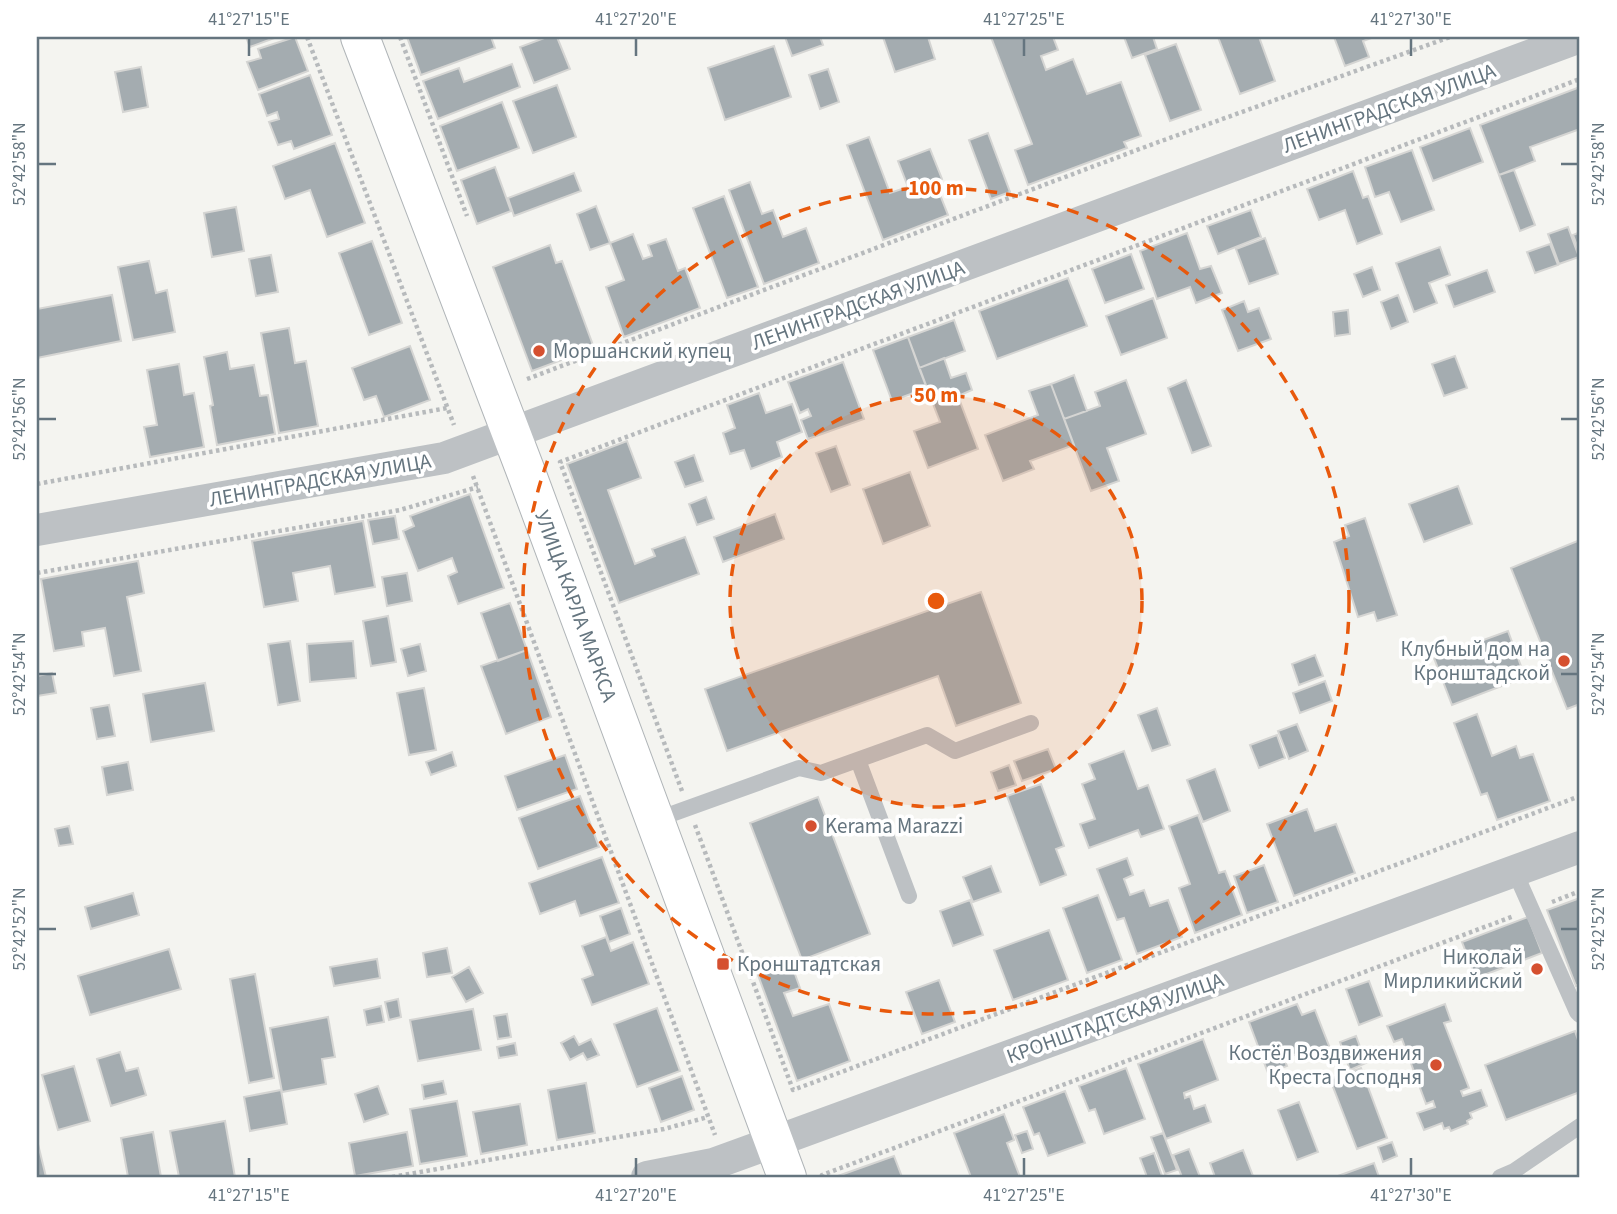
<svg xmlns="http://www.w3.org/2000/svg" width="1617" height="1214" viewBox="0 0 1617 1214" font-family="'Source Sans 3',sans-serif">
<style>
.building{fill:#a4acb0;stroke:#d5d5d3;stroke-width:2}
.lines{fill:none;stroke-linecap:round;stroke-linejoin:round}
.secondary-casing{stroke:#b0b5b8;stroke-width:40}
.path{stroke:#b7babc;stroke-width:4.5;stroke-dasharray:3.5 3.5;stroke-linecap:butt}
.service{stroke:#bdc1c4;stroke-width:16}
.minor{stroke:#bdc1c4;stroke-width:32}
.secondary{stroke:#fff;stroke-width:38}
.ticks{fill:none;stroke:#65757f;stroke-width:2.5}
.ring{fill:none;stroke:#e8590c;stroke-width:3.5;stroke-dasharray:12 9}
.poi-dot{fill:#d55030;stroke:#fff;stroke-width:2.5}
.labels{text-anchor:middle;stroke-width:7;stroke-linejoin:round;paint-order:stroke}
.street-label{font-size:21px;fill:#65757f;stroke:#fff}
.poi-label{font-size:21px;fill:#65757f;stroke:#fff;text-anchor:start}
.centre{fill:#e8590c;stroke:#fff;stroke-width:3.5}
.ring-label{font-size:21px;text-anchor:middle;font-weight:bold;fill:#e8590c;stroke:#fff;stroke-width:7;stroke-linejoin:round;paint-order:stroke}
.neatline{fill:none;stroke:#65757f;stroke-width:2.5}
.ticks-label{font-size:18px;text-anchor:middle;fill:#65757f}
</style>
<rect width="100%" height="100%" fill="#f4f4f0"/>
<path class="building" d="M246,37H277L250,47Z
M295,37L308,71L258,90L247,62L261,58L258,49Z
M407,37H491L495,48L421,75Z
M547,37H557L570,69L534,83L520,47Z
M785,37H820L823,45L792,56Z
M883,37H928L935,59L895,72Z
M991,37H1053L1058,50L1041,56L1046,70L1073,59L1087,94L1121,82L1141,136L1124,142L1127,148L1028,185L1015,150L1032,144Z
M1124,37H1153L1157,49L1132,58Z
M1218,37H1259L1275,81L1240,94Z
M1334,37H1374L1363,41L1369,57L1345,66Z
M1176,44L1201,110L1170,121L1145,55Z
M774,46L791,97L725,120L708,68Z
M512,64L520,87L438,119L423,81L459,68L464,82Z
M141,67L148,107L123,112L115,72Z
M828,69L839,102L820,109L809,75Z
M310,75L332,135L294,149L291,141L278,145L269,122L279,119L277,112L267,116L259,94Z
M557,85L576,137L533,153L513,101Z
M1580,87V129L1530,147L1535,161L1499,175L1480,125Z
M502,102L519,148L457,171L440,126Z
M1470,128L1483,162L1433,181L1420,147Z
M988,133L1010,192L991,199L969,140Z
M869,137L890,193L908,187L898,161L930,149L942,179L935,182L948,215L883,240L847,145Z
M335,143L365,223L327,237L310,190L285,199L273,166Z
M1412,150L1434,210L1401,222L1389,192L1375,197L1365,167Z
M495,167L511,211L477,224L461,180Z
M1514,170L1535,225L1520,231L1499,175Z
M1353,171L1363,198L1368,196L1382,234L1357,244L1345,210L1319,220L1307,189Z
M574,173L581,191L514,216L508,198Z
M750,182L762,214L773,210L783,237L806,228L819,263L764,284L729,190Z
M724,196L758,287L727,298L693,208Z
M596,206L610,243L590,250L577,214Z
M236,207L244,251L212,257L204,213Z
M1251,210L1261,237L1218,254L1207,226Z
M1568,227L1579,257L1559,264L1548,234Z
M1580,232V253L1573,235Z
M1187,233L1200,269L1211,266L1222,293L1196,303L1190,287L1157,299L1140,251Z
M633,234L643,259L652,256L648,245L666,239L678,271L685,268L700,308L624,337L606,287L624,280L610,243Z
M1265,238L1278,274L1249,284L1236,249Z
M372,241L402,323L369,335L339,253Z
M1550,244L1558,265L1535,273L1527,252Z
M550,245L556,263L562,261L594,348L532,371L493,267Z
M1440,247L1450,275L1429,283L1437,303L1414,312L1396,263Z
M1131,254L1144,289L1105,303L1092,269Z
M271,255L278,292L256,296L249,259Z
M149,261L156,293L167,290L175,332L133,340L118,267Z
M1372,267L1380,290L1363,297L1354,274Z
M1487,270L1495,292L1454,307L1446,285Z
M1068,278L1087,326L997,359L979,311Z
M112,295L121,341L37,358V309Z
M1398,295L1408,322L1391,329L1381,302Z
M1153,298L1167,338L1121,355L1106,316Z
M1244,301L1248,312L1259,308L1271,339L1238,351L1222,310Z
M1348,310L1350,334L1335,336L1333,312Z
M954,320L965,351L919,368L908,337Z
M289,328L295,363L306,361L318,426L279,433L261,333Z
M908,337L927,388L892,401L873,350Z
M410,346L430,400L384,417L376,396L364,400L352,368Z
M227,352L230,369L254,365L260,396L268,395L275,434L217,445L210,406L213,405L204,357Z
M1455,356L1467,388L1444,396L1432,364Z
M944,358L951,378L966,373L972,390L958,396L978,449L928,468L914,431L940,422L919,368Z
M843,362L864,419L808,439L801,420L811,416L808,409L800,413L788,382Z
M179,364L184,395L194,393L204,447L150,457L144,427L157,425L147,370Z
M1074,375L1087,411L1064,419L1051,384Z
M1126,380L1146,434L1107,448L1119,481L1091,491L1064,419L1100,406L1095,392Z
M1186,380L1211,446L1192,453L1168,388Z
M1051,384L1074,445L1030,461L1034,469L1003,481L985,435L1038,415L1029,391Z
M759,393L766,413L792,404L802,432L777,442L782,457L751,469L744,450L730,454L723,433L735,428L727,405Z
M627,441L641,478L608,490L635,564L655,556L652,549L685,537L699,574L619,603L567,464Z
M836,446L850,485L831,492L816,453Z
M694,455L703,481L685,487L675,462Z
M910,472L930,526L883,544L863,489Z
M1458,486L1472,524L1424,542L1409,504Z
M470,494L504,588L458,604L448,576L457,572L452,558L418,571L403,531L414,526L410,516Z
M706,497L714,519L697,525L689,504Z
M775,514L784,539L723,562L714,537Z
M395,516L399,539L373,544L368,520Z
M1365,518L1397,615L1377,621L1374,612L1358,617L1334,542L1349,536L1345,525Z
M363,521L375,587L335,594L330,566L293,573L298,601L264,607L252,541Z
M1580,540V704L1567,709L1511,568Z
M138,561L144,593L127,597L141,671L114,676L105,628L82,632L84,646L54,651L41,579Z
M407,573L412,601L387,606L382,577Z
M981,592L1021,703L956,726L938,676L727,751L705,689Z
M510,603L527,650L498,661L481,613Z
M388,616L396,662L371,666L363,621Z
M1508,631L1525,677L1452,705L1434,658Z
M290,641L300,701L278,705L268,644Z
M353,641L356,678L310,682L307,644Z
M420,644L426,671L408,676L401,649Z
M527,650L551,717L506,734L481,666Z
M1315,655L1323,676L1299,685L1292,664Z
M52,673L56,693L37,696V676Z
M1325,681L1332,701L1300,713L1293,693Z
M205,683L214,731L151,742L143,694Z
M424,688L436,750L409,755L397,693Z
M109,705L115,736L97,739L91,708Z
M1157,708L1170,745L1152,751L1138,715Z
M1477,714L1492,756L1516,746L1520,758L1533,754L1550,801L1497,820L1487,793L1481,795L1454,723Z
M1297,724L1308,751L1289,759L1278,731Z
M1277,735L1285,758L1259,768L1250,745Z
M1048,749L1056,769L1022,781L1014,761Z
M1124,751L1138,789L1148,785L1164,829L1141,837L1138,830L1089,848L1080,824L1095,819L1082,784L1095,779L1089,764Z
M452,752L456,766L431,775L426,762Z
M565,755L577,789L517,810L505,776Z
M128,762L133,790L107,795L102,767Z
M1009,765L1016,785L998,791L991,772Z
M1215,769L1230,811L1203,822L1187,780Z
M1041,784L1064,846L1056,849L1066,875L1040,885L1007,796Z
M580,796L599,847L538,869L519,818Z
M818,797L870,934L802,960L750,823Z
M1307,809L1315,831L1336,824L1355,873L1294,896L1267,824Z
M1198,815L1219,873L1225,871L1242,915L1195,933L1179,888L1190,884L1169,826Z
M69,826L73,844L59,846L55,829Z
M602,857L619,903L580,916L575,901L540,914L529,883Z
M1127,858L1133,875L1124,879L1130,895L1144,890L1150,906L1168,900L1182,937L1137,954L1124,918L1117,920L1097,869Z
M1264,865L1278,902L1247,913L1234,876Z
M991,866L1001,892L973,902L963,877Z
M133,893L139,915L91,929L85,907Z
M1098,895L1122,960L1087,973L1063,908Z
M1580,898V984L1576,986L1547,910Z
M970,900L983,935L953,946L940,911Z
M621,908L630,934L609,942L600,916Z
M1528,917L1542,953L1476,978L1462,942Z
M1049,930L1068,980L1013,1000L994,950Z
M606,937L611,951L633,942L649,984L592,1005L582,979L593,975L582,946Z
M447,948L452,973L427,977L423,953Z
M169,949L181,989L90,1015L78,976Z
M377,959L380,978L334,986L330,967Z
M791,963L800,988L784,993L793,1016L829,1004L850,1061L797,1081L758,975Z
M469,967L483,993L466,1002L452,977Z
M255,974L274,1078L249,1083L230,979Z
M939,980L955,1022L922,1034L906,992Z
M1369,981L1382,1016L1359,1025L1346,989Z
M398,999L401,1017L389,1020L385,1002Z
M1297,1004L1302,1015L1315,1010L1331,1051L1308,1060L1304,1051L1284,1059L1287,1066L1268,1073L1249,1022Z
M1445,1004L1451,1021L1444,1023L1469,1088L1461,1091L1463,1096L1481,1090L1487,1106L1470,1113L1472,1118L1467,1121L1468,1124L1451,1131L1449,1127L1444,1129L1442,1123L1424,1130L1417,1113L1435,1107L1433,1101L1426,1104L1402,1039L1394,1042L1387,1026Z
M381,1006L384,1022L367,1025L364,1010Z
M657,1008L680,1071L637,1087L614,1024Z
M473,1009L481,1050L418,1061L410,1020Z
M507,1014L511,1037L498,1039L494,1016Z
M328,1017L335,1057L322,1059L326,1084L282,1092L270,1028Z
M1575,1031L1580,1046V1092L1506,1120L1485,1065Z
M574,1036L579,1045L591,1039L599,1055L587,1060L583,1053L570,1060L561,1043Z
M1356,1036L1366,1063L1350,1070L1340,1042Z
M1203,1039L1218,1080L1184,1093L1185,1098L1190,1096L1194,1109L1205,1105L1211,1122L1166,1139L1138,1064Z
M515,1043L517,1055L499,1058L497,1047Z
M120,1052L126,1071L138,1068L146,1095L111,1106L97,1059Z
M74,1066L90,1121L58,1130L42,1075Z
M1126,1068L1145,1119L1104,1134L1095,1109L1089,1111L1079,1086Z
M1361,1068L1387,1138L1357,1149L1330,1079Z
M682,1076L694,1110L661,1122L649,1088Z
M443,1081L446,1094L424,1099L422,1085Z
M586,1083L595,1133L557,1140L548,1090Z
M378,1086L388,1114L364,1122L355,1094Z
M281,1090L287,1124L250,1131L244,1097Z
M1065,1091L1085,1143L1048,1156L1039,1133L1034,1135L1023,1107Z
M457,1101L467,1156L420,1164L410,1109Z
M1299,1102L1318,1152L1297,1160L1278,1110Z
M520,1104L527,1145L481,1154L473,1112Z
M1004,1114L1014,1140L1007,1143L1020,1177H971L954,1133Z
M225,1121L235,1177H179L170,1131Z
M1027,1131L1033,1149L1022,1153L1015,1135Z
M153,1132L161,1177H128L121,1138Z
M407,1132L413,1166L355,1176L349,1143Z
M1163,1133L1177,1170L1165,1174L1151,1137Z
M37,1140L46,1177H37Z
M1392,1142L1397,1156L1383,1162L1378,1147Z
M1189,1149L1200,1177H1182L1173,1155Z
M1243,1150L1253,1176L1215,1177L1210,1163Z
M1154,1153L1162,1176L1147,1177L1140,1158Z
M894,1156L902,1177H835Z
M1374,1163L1379,1177H1335Z"/>
<g class="lines">
<g class="secondary-casing">
<path id="secondary" d="M360,37L526,472L787,1177"/>
</g>
<path class="path" d="M307,37L454,425
M400,37L467,216
M527,379L1153,144L1450,37
M473,476L715,1135
M37,484L447,408
M37,573L400,510L478,487
M682,791L560,462L1580,79
M695,825L793,1090L1580,796
M1552,902L1580,891
M392,1177L664,1129L708,1117
M823,1177L822,1175L1514,916"/>
<path class="service" d="M858,760L909,896
M655,820L799,768L821,773L927,735L955,751L1031,723
M1515,872L1577,1012L1580,1015
M1500,1177L1514,1171L1580,1126"/>
<path class="minor" d="M37,530L444,458L1580,37
M647,1177L713,1164L774,1142L1580,847"/>
<use href="#secondary" class="secondary"/>
</g>
<path class="ticks" d="M249,38V56M636,38V56M1024,38V56M1411,38V56M38,164H56M1561,164H1578M38,419H56M1561,419H1578M38,674H56M1561,674H1578M38,929H56M1561,929H1578M249,1158V1176M636,1158V1176M1024,1158V1176M1411,1158V1176"/>
<circle cx="936" cy="601" r="206" fill="#e8590c" fill-opacity=".12"/>
<g class="ring">
<circle cx="936" cy="601" r="206"/>
<circle cx="936" cy="601" r="413"/>
</g>
<g class="poi-dot">
<circle cx="539" cy="351" r="7"/>
<circle cx="1564" cy="661" r="7"/>
<circle cx="811" cy="826" r="7"/>
<rect x="716" y="957" width="14" height="14" rx="3.5"/>
<circle cx="1537" cy="969" r="7"/>
<circle cx="1436" cy="1065" r="7"/>
</g>
<g class="labels">
<g class="street-label">
<text transform="translate(1389 108) rotate(-20)" y="7">ЛЕНИНГРАДСКАЯ УЛИЦА</text>
<text transform="translate(858 305) rotate(-20)" y="7">ЛЕНИНГРАДСКАЯ УЛИЦА</text>
<text transform="translate(320 480) rotate(-10)" y="7">ЛЕНИНГРАДСКАЯ УЛИЦА</text>
<text transform="translate(576 606) rotate(70)" y="7">УЛИЦА КАРЛА МАРКСА</text>
<text transform="translate(1115 1018) rotate(-20)" y="7">КРОНШТАДТСКАЯ УЛИЦА</text>
</g>
<g class="poi-label">
<text x="553" y="358">Моршанский купец</text>
<text x="1550" y="656" text-anchor="end">Клубный дом на<tspan x="1550" dy="24">Кронштадской</tspan></text>
<text x="825" y="833">Kerama Marazzi</text>
<text x="1523" y="964" text-anchor="end">Николай<tspan x="1523" dy="24">Мирликийский</tspan></text>
<text x="737" y="971">Кронштадтская</text>
<text x="1422" y="1060" text-anchor="end">Костёл Воздвижения<tspan x="1422" dy="24">Креста Господня</tspan></text>
</g>
</g>
<circle cx="936" cy="601" r="10" class="centre"/>
<g class="ring-label">
<text x="936" y="195">100 m</text>
<text x="936" y="402">50 m</text>
</g>
<rect width="1617" height="1214" fill="none" stroke="#ffffff" stroke-width="77"/>
<rect x="38" y="38" width="1540" height="1138" class="neatline"/>
<g class="ticks-label">
<text x="249" y="25">41°27'15"E</text>
<text x="636" y="25">41°27'20"E</text>
<text x="1024" y="25">41°27'25"E</text>
<text x="1411" y="25">41°27'30"E</text>
<text transform="translate(19 164) rotate(-90)" y="6">52°42'58"N</text>
<text transform="translate(1598 164) rotate(-90)" y="6">52°42'58"N</text>
<text transform="translate(19 419) rotate(-90)" y="6">52°42'56"N</text>
<text transform="translate(1598 419) rotate(-90)" y="6">52°42'56"N</text>
<text transform="translate(19 674) rotate(-90)" y="6">52°42'54"N</text>
<text transform="translate(1598 674) rotate(-90)" y="6">52°42'54"N</text>
<text transform="translate(19 929) rotate(-90)" y="6">52°42'52"N</text>
<text transform="translate(1598 929) rotate(-90)" y="6">52°42'52"N</text>
<text x="249" y="1201">41°27'15"E</text>
<text x="636" y="1201">41°27'20"E</text>
<text x="1024" y="1201">41°27'25"E</text>
<text x="1411" y="1201">41°27'30"E</text>
</g>
</svg>
